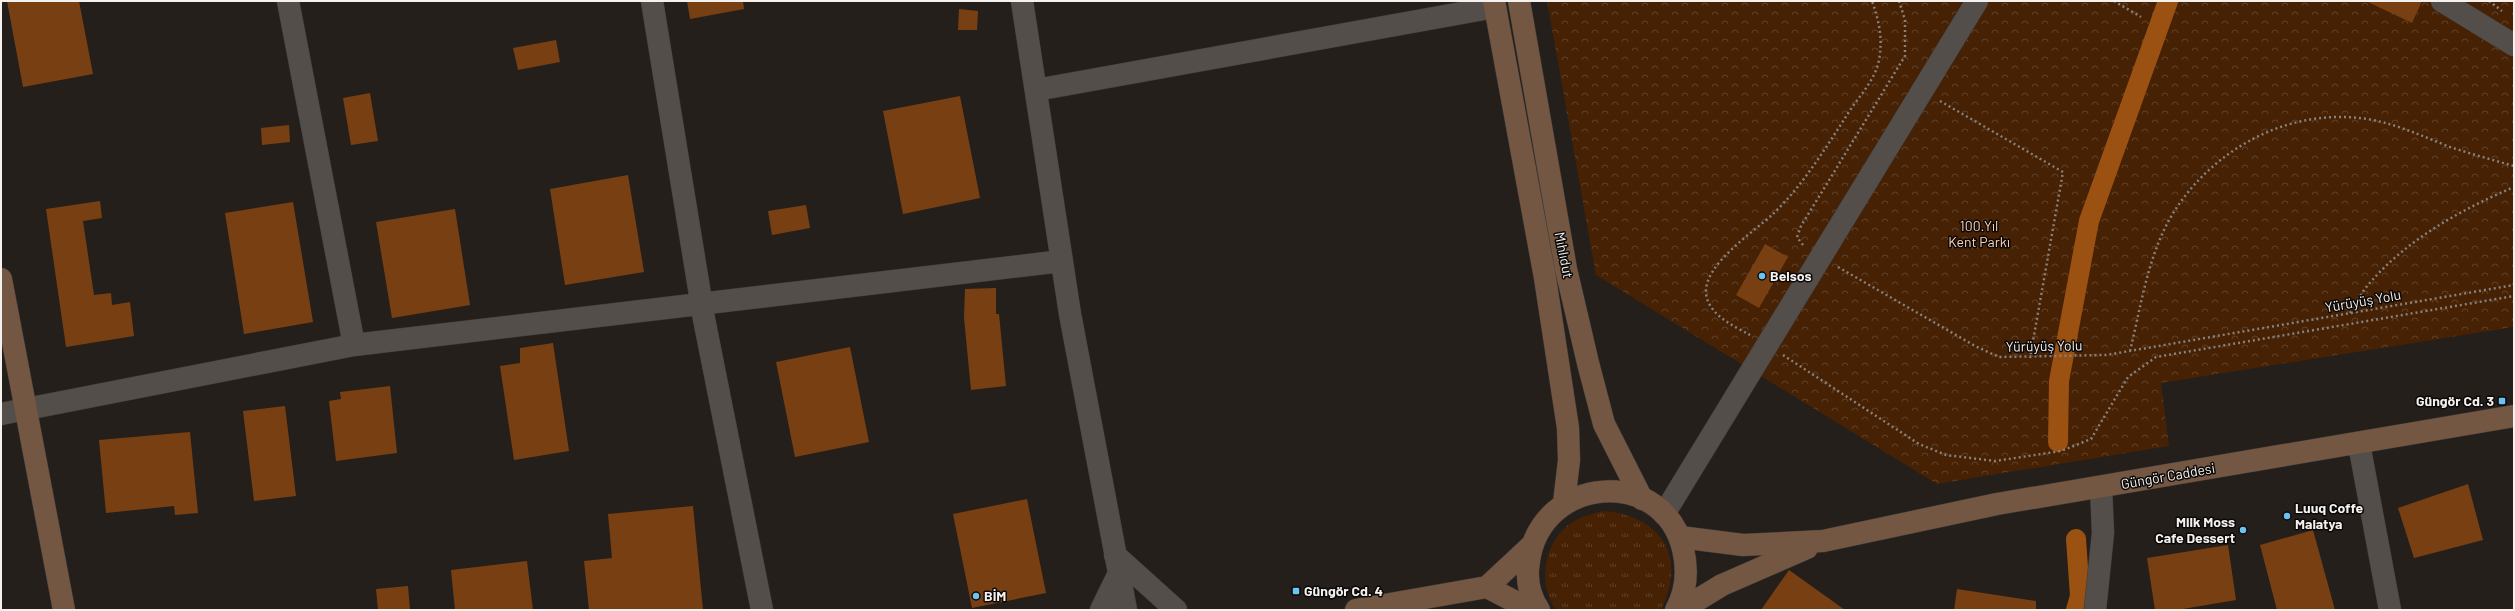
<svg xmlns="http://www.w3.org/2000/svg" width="2515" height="611" viewBox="0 0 2515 611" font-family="Barlow,sans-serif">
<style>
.grass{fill:url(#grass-tufts)}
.park{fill:url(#park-crowns)}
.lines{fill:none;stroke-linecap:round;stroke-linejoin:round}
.canal{stroke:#9b5111;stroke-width:20}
.building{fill:#784012}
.street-casing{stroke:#403b39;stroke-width:23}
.secondary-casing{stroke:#403b39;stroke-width:23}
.path{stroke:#87827f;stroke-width:2.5;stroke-dasharray:2 3;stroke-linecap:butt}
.street{stroke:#544e4a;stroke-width:22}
.secondary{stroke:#735742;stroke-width:22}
.poi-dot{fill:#6cc3f2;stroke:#0b0908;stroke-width:1.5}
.labels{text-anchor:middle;stroke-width:3;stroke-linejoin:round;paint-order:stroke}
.park-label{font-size:14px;fill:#fed3b8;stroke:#0b0908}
.street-label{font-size:14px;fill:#f5f1ef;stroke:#0b0908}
.poi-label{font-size:14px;font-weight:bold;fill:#f5f1ef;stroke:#0b0908;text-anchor:start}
</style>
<defs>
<pattern id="grass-tufts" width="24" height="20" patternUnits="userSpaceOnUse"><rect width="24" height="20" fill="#462103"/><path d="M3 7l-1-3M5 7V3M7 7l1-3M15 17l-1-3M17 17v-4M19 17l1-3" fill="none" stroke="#614228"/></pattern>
<pattern id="park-crowns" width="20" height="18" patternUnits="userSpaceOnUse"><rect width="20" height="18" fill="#462103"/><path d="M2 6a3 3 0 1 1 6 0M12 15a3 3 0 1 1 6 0" fill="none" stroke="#614228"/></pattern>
</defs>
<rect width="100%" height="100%" fill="#241f1b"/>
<path class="grass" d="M1604,511C1662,516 1687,557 1661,610H1556C1538,585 1543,546 1567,526C1578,517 1591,514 1604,511Z"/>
<path class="park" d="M1547,1H2514V327L2161,383L2169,446L1937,484L1596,275Z"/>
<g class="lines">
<path class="canal" d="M2058,442L2059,381L2089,221L2168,1
M2076,539L2080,596L2076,610"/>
</g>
<path class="building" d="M7,1H79L93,74L23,87Z
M687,1H743L744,9L690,19Z
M2366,1H2422L2412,23Z
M959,9L978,11L977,30H958Z
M556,40L560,62L518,70L513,48Z
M370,93L378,141L351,145L343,98Z
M960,96L980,198L903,214L883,111Z
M289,125L290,142L262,145L261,128Z
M628,175L644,272L565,285L550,189Z
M100,201L102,218L83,221L94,295L111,293L112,305L130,302L134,336L66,347L46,209Z
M293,202L313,322L244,334L225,213Z
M806,205L810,228L772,235L768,211Z
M455,209L470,305L392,318L376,222Z
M1765,244L1788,257L1759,308L1736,295Z
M996,288V314H999L1006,386L971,390L964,318L965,289Z
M553,343L569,451L514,460L500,366L520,363V348Z
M850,347L869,442L795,457L776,362Z
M390,386L397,453L336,461L329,401L341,399L340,392Z
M285,406L296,496L254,501L243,411Z
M190,432L198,513L175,515L174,506L106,513L99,440Z
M2468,484L2483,540L2414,558L2398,508Z
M1027,499L1046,593L972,608L953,514Z
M693,506L703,610H589L584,561L612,558L608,514Z
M2313,530L2335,610H2277L2260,545Z
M2228,545L2236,600L2177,610H2155L2147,558Z
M527,561L533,610H455L451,570Z
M1789,570L1845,610H1761Z
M408,586L410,610H378L376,589Z
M1957,589L2036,601V610H1954Z"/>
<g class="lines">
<g class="street-casing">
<path id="street" d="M288,1L354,345
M652,1L704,319L762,610
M1022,1L1070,314L1126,610
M2442,1L2514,45
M1036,90L1495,7
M1,414L354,345L1062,261
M2359,444L2390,610
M1664,514L1977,1
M1115,555L1176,610
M1101,610L1119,573
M2095,610L2103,533L2101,487"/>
</g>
<g class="secondary-casing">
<path id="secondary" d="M1494,1L1545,278L1568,428L1569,460L1564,503
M1519,1L1566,269L1588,363L1604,424L1642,499
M1,279L64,610
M1680,537L1743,545L1823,541L1997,504L2514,416
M1487,587L1531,546
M1487,587L1531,610
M1356,610L1487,587
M1539,610C1529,595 1526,578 1529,561C1541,475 1663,466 1683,549C1688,570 1687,590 1676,610
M1681,610L1722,585L1807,548"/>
</g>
<path class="path" d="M2114,1L2141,17
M2489,1L2502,11
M1940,101L2063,172L2030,358
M1803,245L1797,237L1801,226L1905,56V20L1899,1
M1838,267L1975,346L1999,357L2106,355L2514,285
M2350,313C2356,304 2361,293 2368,285C2406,240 2460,210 2514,187
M1750,335C1734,326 1708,315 1706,293C1704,264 1755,231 1773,214C1803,185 1825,149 1847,115C1858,97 1875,81 1879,60C1883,38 1879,21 1872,1
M2130,351C2141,306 2148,255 2172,215C2212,149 2289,107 2367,119C2397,124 2422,136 2450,147C2471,154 2493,160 2514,166
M1783,355L1919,444L1946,455L1995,461L2061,451L2091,439L2128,377L2156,357L2514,296"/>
<use href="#street" class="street"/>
<use href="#secondary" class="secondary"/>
</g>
<g class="poi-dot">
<circle cx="1762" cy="276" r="4"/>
<rect x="2498" y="397" width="8" height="8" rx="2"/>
<circle cx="2287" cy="516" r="4"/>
<circle cx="2243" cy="530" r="4"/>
<rect x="1292" y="587" width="8" height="8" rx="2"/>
<circle cx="976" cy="596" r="4"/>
</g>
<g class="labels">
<g class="park-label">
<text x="1979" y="231">100.Yıl<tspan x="1979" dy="16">Kent Parkı</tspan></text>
</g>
<g class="street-label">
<text transform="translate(1564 255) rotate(79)" y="5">Mıhlıdut</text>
<text transform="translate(2363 301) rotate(-10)" y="5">Yürüyüş Yolu</text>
<text transform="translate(2044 346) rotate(-1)" y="5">Yürüyüş Yolu</text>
<text transform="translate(2168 476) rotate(-10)" y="5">Güngör Caddesi</text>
</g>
<g class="poi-label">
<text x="1770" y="281">Belsos</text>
<text x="2494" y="406" text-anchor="end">Güngör Cd. 3</text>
<text x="2295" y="513">Luuq Coffe<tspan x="2295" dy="16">Malatya</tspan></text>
<text x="2235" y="527" text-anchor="end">Milk Moss<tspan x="2235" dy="16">Cafe Dessert</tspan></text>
<text x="1304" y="596">Güngör Cd. 4</text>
<text x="984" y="601">BİM</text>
</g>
</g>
<rect width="2515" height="611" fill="none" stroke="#f5f1ef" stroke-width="4"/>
</svg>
